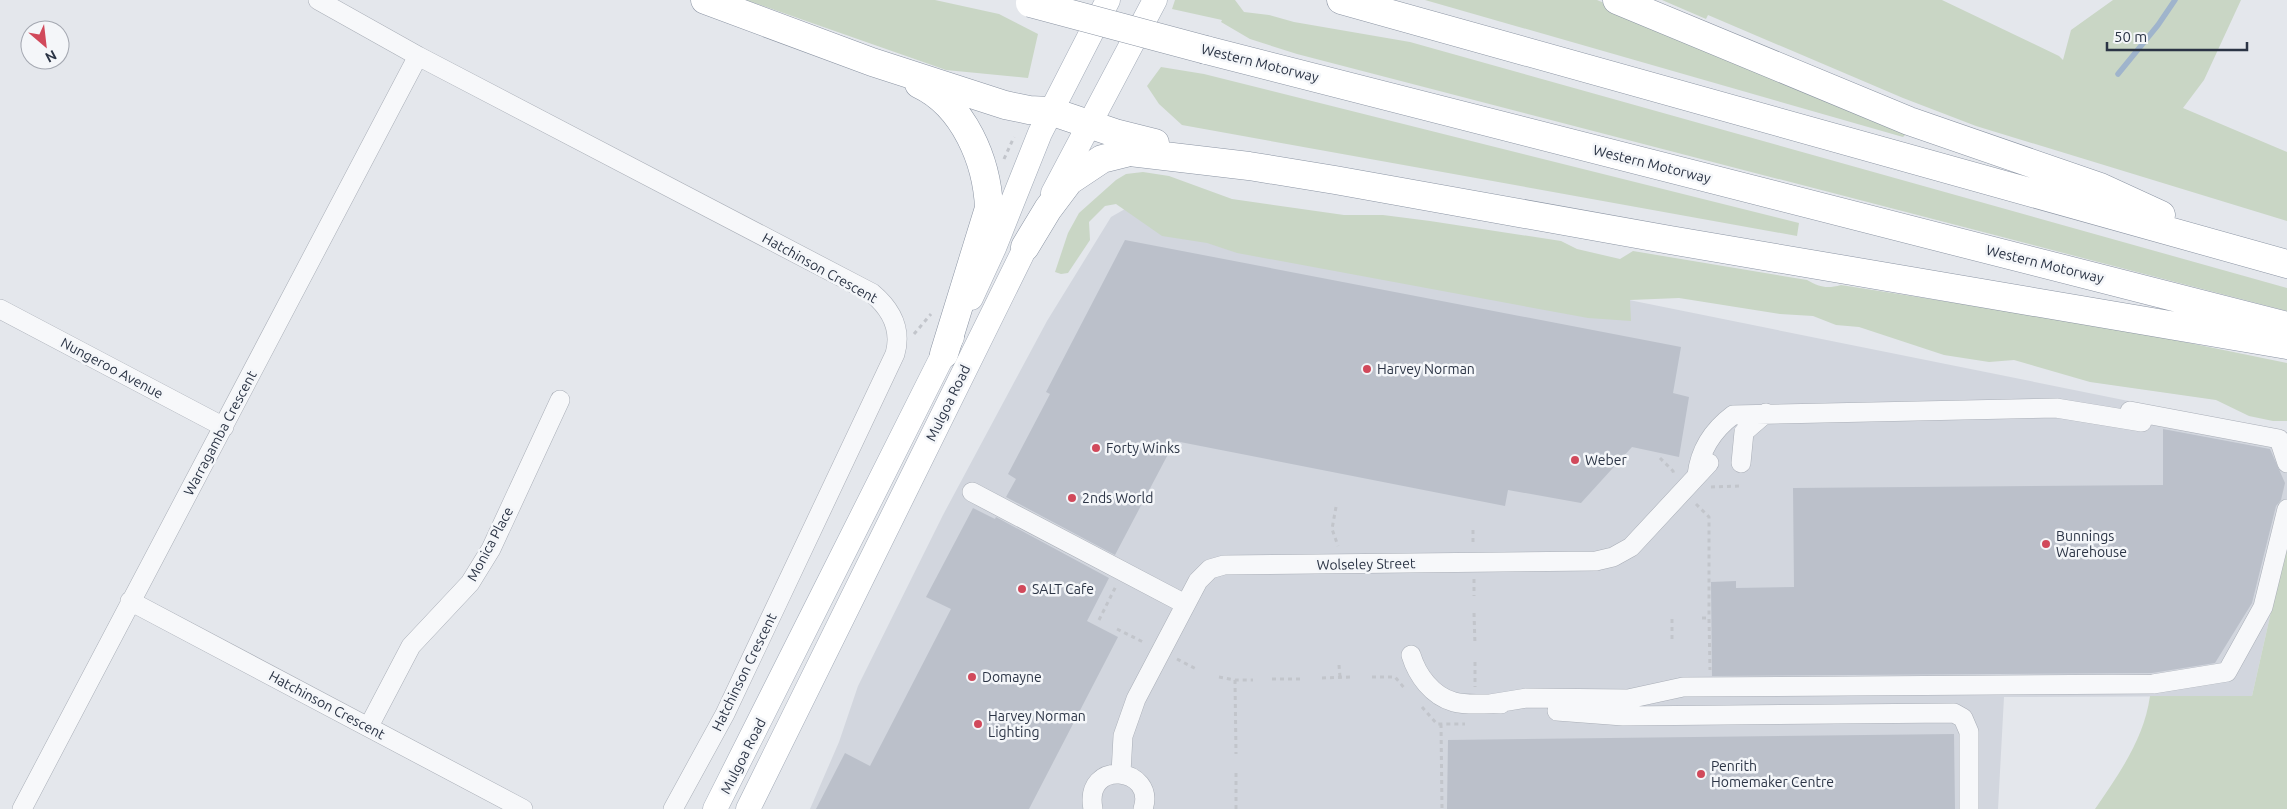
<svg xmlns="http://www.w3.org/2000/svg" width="2287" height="809" viewBox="0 0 2287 809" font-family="Ubuntu,sans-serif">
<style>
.built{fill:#d2d6de}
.green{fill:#c9d6c5}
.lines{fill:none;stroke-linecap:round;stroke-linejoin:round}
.stream{stroke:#9fb4cc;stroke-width:5.5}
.building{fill:#bbc0ca}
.minor-casing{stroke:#a9aeb7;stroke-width:20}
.major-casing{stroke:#a3abb8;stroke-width:25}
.highway-casing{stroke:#8b94a3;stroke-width:29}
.path{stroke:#c2c5cb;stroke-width:3;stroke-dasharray:4 4;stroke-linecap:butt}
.minor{stroke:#f7f8fa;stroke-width:19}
.major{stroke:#fff;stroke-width:24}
.highway{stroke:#fff;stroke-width:28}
.highway-bridge-casing{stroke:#8b94a3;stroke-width:29;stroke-linecap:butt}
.highway-bridge{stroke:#fff;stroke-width:28}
.poi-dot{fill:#d1495b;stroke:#f4f6f9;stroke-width:2}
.labels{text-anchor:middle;stroke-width:5;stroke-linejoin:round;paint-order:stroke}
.street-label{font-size:14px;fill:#2b3445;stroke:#f4f6f9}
.poi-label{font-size:14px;fill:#2b3445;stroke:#f4f6f9;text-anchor:start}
</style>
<rect width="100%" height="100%" fill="#e4e7ec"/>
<path class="built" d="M1139,201L2287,433V541L2252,696L2004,697L1998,809H810L839,742L858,686L943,515L1047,321L1111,217Z"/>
<path class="green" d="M746,0H935L999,14L1038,34L1028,78L946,70Z
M1175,0H1235L1244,12L1269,15L1294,22L1410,42L2287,288V311L1297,54L1250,39L1221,22L1222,20L1172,9Z
M1425,0H1597L1907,129L1908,132L1903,137Z
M1662,0H1942L2059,56L2063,60L2071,30L2113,0H2241L2204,80L2183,108L2287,152V221L1976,126L1903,98L1708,15L1706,19Z
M1161,67L1204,74L1799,223L1797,236L1182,125L1159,104L1147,86Z
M1143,172L1169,176L1232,199L1344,215H1383L1430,221L1561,241L1577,249L1620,259L1633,251L1807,280C1819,287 1827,289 1841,285L2116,328L2287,363V421H2273L2249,416L2216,400L2090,382L2014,360L1989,362L1944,355L1859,327L1836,325L1813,316L1780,314L1679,298L1630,300L1631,321L1588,318L1237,253L1207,243L1162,236L1116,204L1105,206L1089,222L1090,240L1068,273L1061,274L1055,272L1068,233L1079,213L1116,180L1126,174Z
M2287,541V809H2095C2119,774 2144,739 2150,696H2252Z"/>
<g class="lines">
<path class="stream" d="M2118,74L2158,25L2175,0"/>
</g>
<path class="building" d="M1125,240L1681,347L1673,393L1689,397L1679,457L1632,447L1581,503L1508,490L1505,506L1175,441L1115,555L1006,497L1016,479L1008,474L1050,394L1046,392Z
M2163,429L2270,449L2285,483L2281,500L2276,506L2252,603L2215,663L2152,673L1712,676L1711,582L1736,581V588L1794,587L1793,488L2163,485Z
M973,508L995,519L996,517L1109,578L1087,621L1118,637L1029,809H816L845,753L870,766L951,609L926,597Z
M1954,734L1955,809H1447L1448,740Z"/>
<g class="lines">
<g class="minor-casing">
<path id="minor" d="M318,0L418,56L872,293C891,309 902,329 895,354L725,714L673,809
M0,309L224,427
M2130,411L2279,439L2287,463
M1741,463L1744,432L1766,413
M1697,475C1700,450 1713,430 1733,415L2056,408L2142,422
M972,492L1185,604
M130,601L523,809
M1411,655C1417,675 1432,696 1454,702C1468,706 1486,703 1501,704
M1490,704L1527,698L1628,699L1683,687L2153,684L2227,672L2263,607L2287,509
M1557,711L1623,716L1954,713L1963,718L1969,732V809
M369,726L411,646L470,583L491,549L560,400
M1121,773L1123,736L1136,699L1198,581L1210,569L1224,565L1596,561L1613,557L1631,547L1709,463
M22,809L418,56
M1093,809C1083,758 1157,767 1143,809"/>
</g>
<g class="major-casing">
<path id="major" d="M1053,193L1155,0
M971,298L994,248L1040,133L1108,0
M715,809L952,337
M748,809L1033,232"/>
</g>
<g class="highway-casing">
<path id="highway" d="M705,0L872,62L1005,105L1029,110L1050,111L1115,133L1155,143
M1341,0L2287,264
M1617,0L1909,121L2100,187L2161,215
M1206,50L2287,326
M919,84C964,105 987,161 989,208L944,354
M1025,247L1048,209L1069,181L1102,159L1130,152L1249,166L1335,180L1670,240L2287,345"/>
</g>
<path class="path" d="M1004,159L1014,137
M914,334L931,314
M1660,458L1673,471L1674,475
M1711,487L1742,486
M1696,504L1709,517V618
M1336,507L1332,529L1338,546
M1473,530V544
M1474,579V596
M1474,613L1475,645
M1702,618H1709L1710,670
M1672,619V643
M1099,620L1116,586
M1117,629L1145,643
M1177,659L1198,670
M1475,662V687
M1339,665L1340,677
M1219,677L1235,680H1253
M1372,677H1395L1406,690
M1322,678L1353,677
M1272,679H1303
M1235,680L1236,754
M1422,707L1437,724H1465
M1441,724L1442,809
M1236,773V809"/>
<use href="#minor" class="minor"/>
<use href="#major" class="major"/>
<use href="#highway" class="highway"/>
<g class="highway-bridge-casing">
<path id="highway-bridge" d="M1030,3L1206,50"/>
</g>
<use href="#highway-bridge" class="highway-bridge"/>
</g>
<g class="poi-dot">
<circle cx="1367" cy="369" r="5"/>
<circle cx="1096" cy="448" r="5"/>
<circle cx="1575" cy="460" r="5"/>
<circle cx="1072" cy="498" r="5"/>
<circle cx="2046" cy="544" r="5"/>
<circle cx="1022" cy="589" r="5"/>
<circle cx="972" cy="677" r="5"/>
<circle cx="978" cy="724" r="5"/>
<circle cx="1701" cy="774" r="5"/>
</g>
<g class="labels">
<g class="street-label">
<text transform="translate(1260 63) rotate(14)" y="5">Western Motorway</text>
<text transform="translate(1652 164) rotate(14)" y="5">Western Motorway</text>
<text transform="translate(2045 264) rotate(14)" y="5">Western Motorway</text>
<text transform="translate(820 268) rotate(29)" y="5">Hatchinson Crescent</text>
<text transform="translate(112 368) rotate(28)" y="5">Nungeroo Avenue</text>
<text transform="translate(948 403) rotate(-64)" y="5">Mulgoa Road</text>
<text transform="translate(220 433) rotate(-62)" y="5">Warragamba Crescent</text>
<text transform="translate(490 544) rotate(-62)" y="5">Monica Place</text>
<text transform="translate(1366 564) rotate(-1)" y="5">Wolseley Street</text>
<text transform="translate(744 672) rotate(-64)" y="5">Hatchinson Crescent</text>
<text transform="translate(327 705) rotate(28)" y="5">Hatchinson Crescent</text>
<text transform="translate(743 756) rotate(-63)" y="5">Mulgoa Road</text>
</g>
<g class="poi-label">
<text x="1377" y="374">Harvey Norman</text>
<text x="1106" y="453">Forty Winks</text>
<text x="1585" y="465">Weber</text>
<text x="1082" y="503">2nds World</text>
<text x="2056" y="541">Bunnings<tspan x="2056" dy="16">Warehouse</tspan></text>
<text x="1032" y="594">SALT Cafe</text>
<text x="982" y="682">Domayne</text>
<text x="988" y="721">Harvey Norman<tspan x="988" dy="16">Lighting</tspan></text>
<text x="1711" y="771">Penrith<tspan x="1711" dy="16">Homemaker Centre</tspan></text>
</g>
</g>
<g transform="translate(45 45) rotate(152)"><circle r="24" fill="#f4f6f9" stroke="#a4a8b1"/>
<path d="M0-4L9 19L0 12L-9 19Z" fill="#d1495b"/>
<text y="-8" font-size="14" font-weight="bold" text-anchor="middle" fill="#2b3445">N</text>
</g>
<path d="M2107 42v8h140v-8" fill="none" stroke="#2b3445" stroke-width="2.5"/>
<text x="2114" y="42" font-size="15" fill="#2b3445" stroke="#f4f6f9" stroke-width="4" paint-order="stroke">50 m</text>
</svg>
